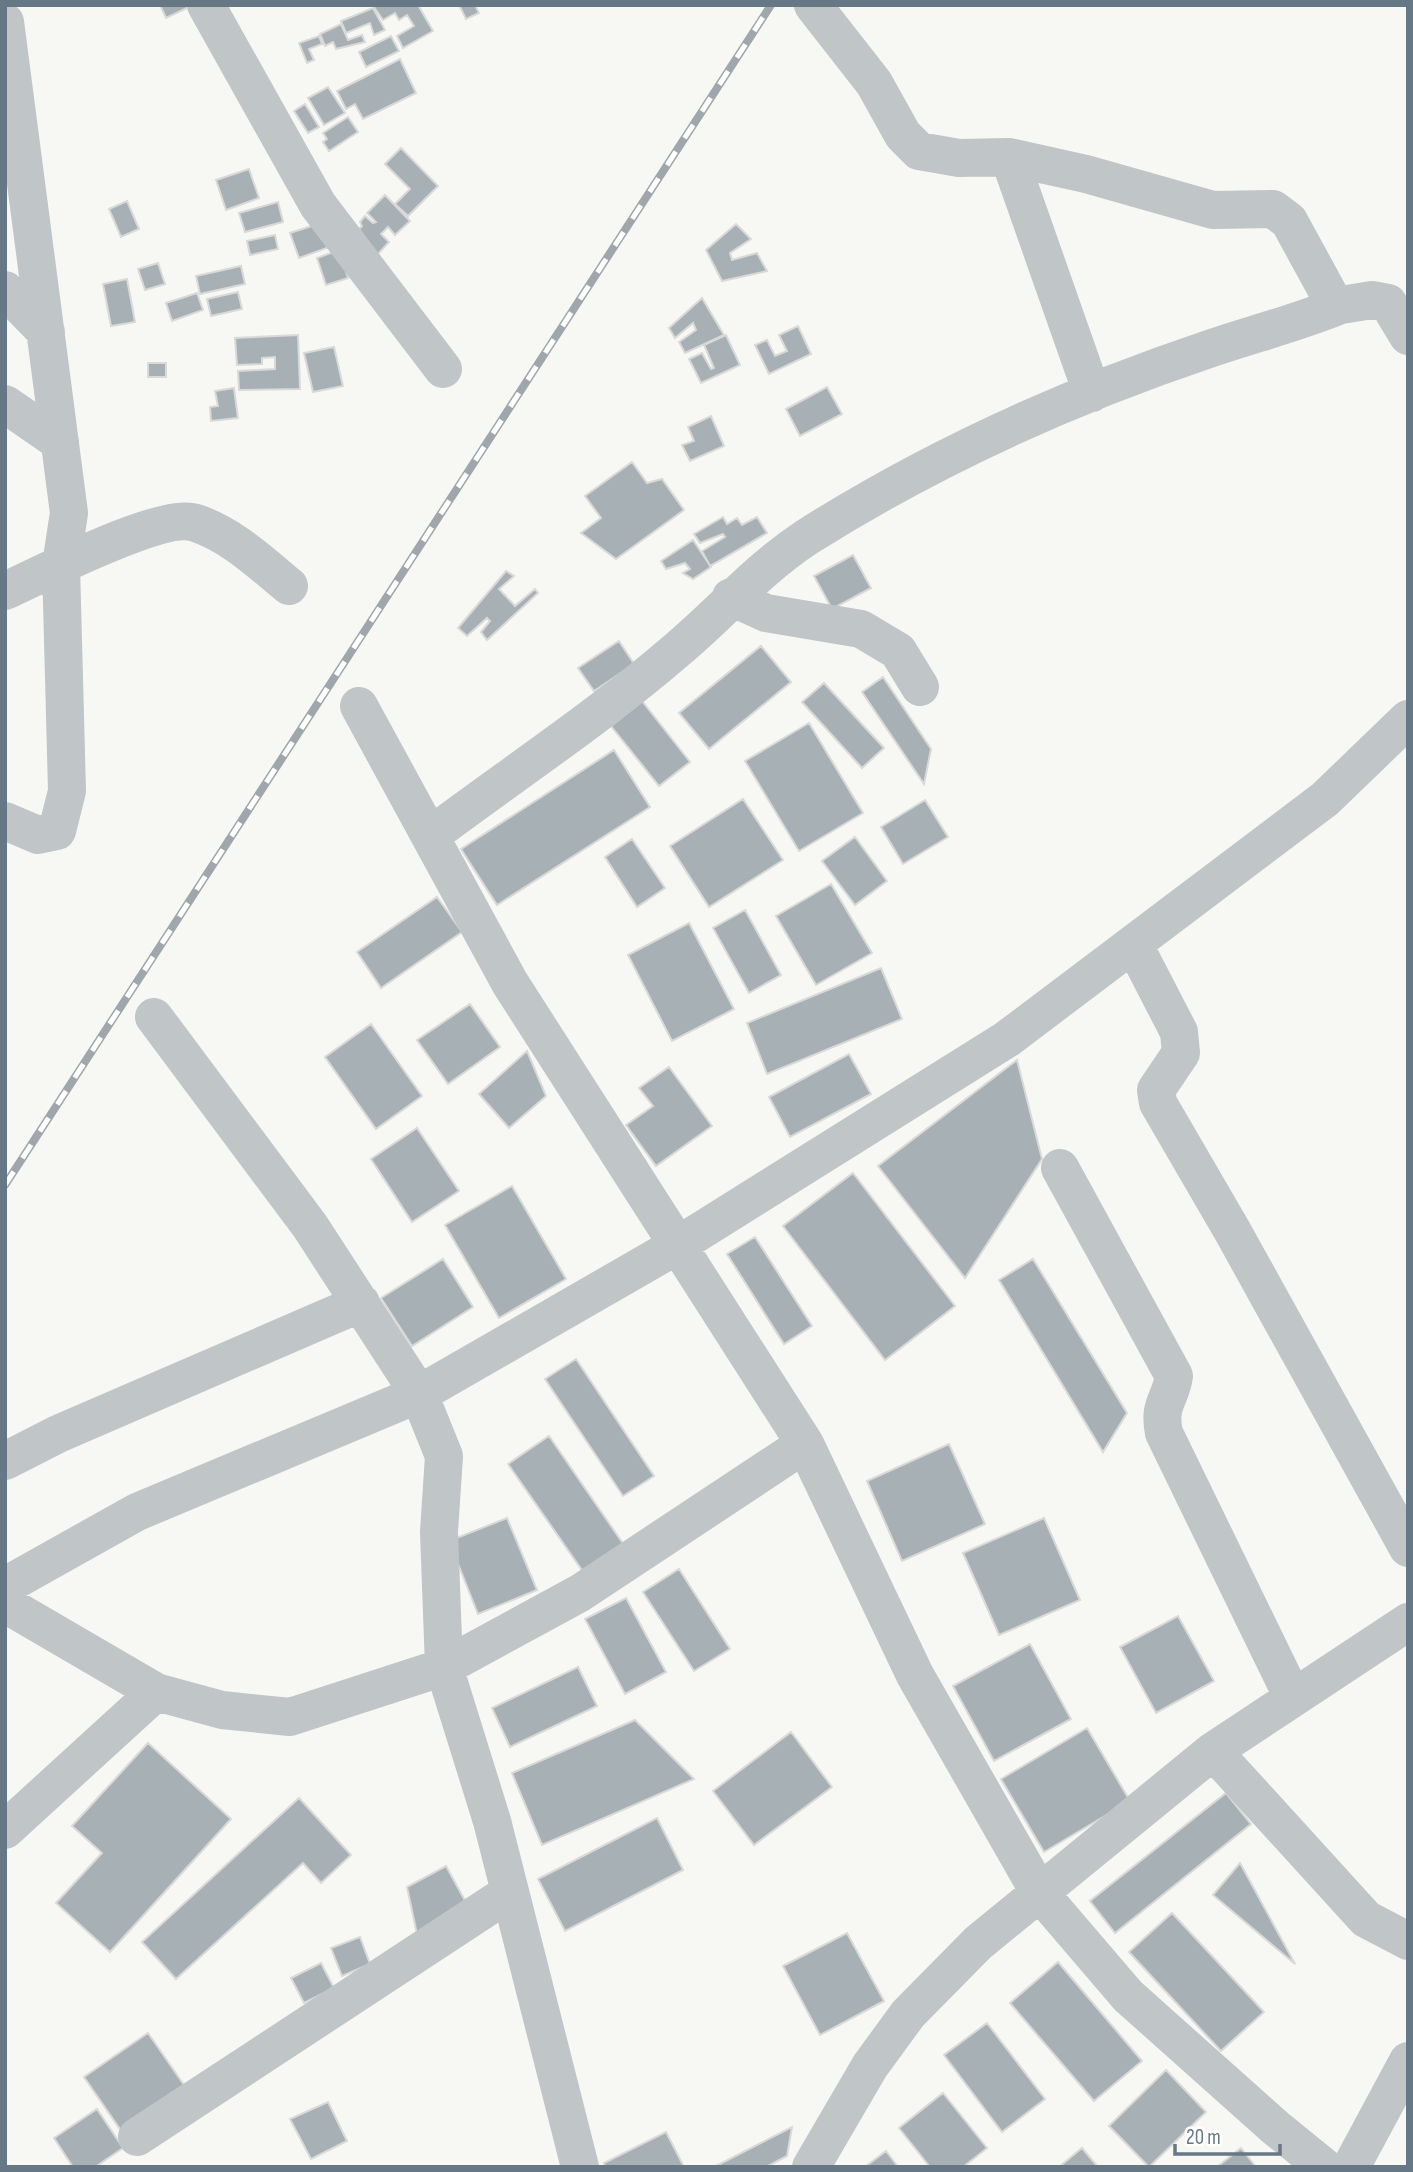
<svg xmlns="http://www.w3.org/2000/svg" width="1413" height="2172" viewBox="0 0 1413 2172" font-family="'Sofia Sans Condensed',sans-serif">
<style>
.building{fill:#a7b0b5;stroke:#d9d9d7;stroke-width:2}
.lines{fill:none;stroke-linecap:round;stroke-linejoin:round}
.minor{stroke:#c0c5c8;stroke-width:38}
.rail-casing{stroke:#9fa7ac;stroke-width:8}
.rail{stroke:#fff;stroke-width:5;stroke-dasharray:16;stroke-linecap:butt}
</style>
<rect width="100%" height="100%" fill="#f7f7f4"/>
<path class="building" d="M160,5H191V6L166,18Z
M377,5H418L433,31L403,48L397,36L414,26L407,15L399,20L395,13L383,20L374,7Z
M459,5H475L479,13L466,19Z
M373,8L385,30L374,35L370,23L346,33L341,21Z
M341,24L348,40L362,35L365,42L336,49L333,42L325,46L320,34Z
M319,36L322,44L309,49L314,60L307,63L299,43Z
M391,36L399,51L366,67L359,52Z
M400,59L416,93L363,119L355,104L346,109L337,91Z
M328,87L345,113L324,125L308,98Z
M305,104L319,127L308,133L294,111Z
M348,117L358,132L329,151L323,142L327,139L323,133Z
M401,148L438,186L408,216L395,204L410,189L385,164Z
M249,169L259,198L226,210L216,180Z
M385,195L410,221L395,235L388,227L381,234L389,242L377,255L359,229L362,226L360,222L365,216L373,223L376,222L367,213Z
M127,201L139,229L121,237L109,209Z
M278,202L283,222L245,232L239,213Z
M327,221L335,245L299,258L290,233Z
M736,224L751,239L730,253L732,260L757,253L767,271L722,281L706,250Z
M275,235L278,249L250,255L247,241Z
M339,250L348,278L326,285L317,258Z
M158,263L165,284L145,290L138,269Z
M241,266L245,284L200,294L196,276Z
M127,279L135,322L111,326L103,284Z
M238,292L242,309L211,316L207,299Z
M197,293L203,310L172,321L166,303Z
M702,298L724,335L685,353L679,342L696,330L693,323L675,338L669,328Z
M798,326L811,354L769,374L755,345L767,340L775,356L787,351L779,335Z
M298,335L300,389L239,390L238,371L275,369V357L262,358V364L237,365L235,338Z
M726,335L740,365L701,383L689,359L702,353L711,369L714,368L704,345Z
M334,347L343,386L313,392L304,353Z
M148,363H166V377H148Z
M827,387L842,414L800,436L786,409Z
M234,388L238,418L211,421L210,407L218,406L215,391Z
M711,416L724,446L690,461L682,445L694,441L688,427Z
M632,462L647,483L662,479L684,510L616,559L581,533L601,518L585,496Z
M723,517L727,524L737,518L742,525L757,517L767,533L710,566L702,551L725,537L723,534L700,543L694,534Z
M693,540L711,567L693,579L683,573L690,569L685,563L666,569L661,561Z
M853,555L871,588L832,609L814,576Z
M506,571L514,576L499,589L515,606L535,589L538,593L487,640L481,632L490,621L487,618L467,636L458,628Z
M619,641L634,664L594,691L578,668Z
M761,646L791,682L709,749L679,713Z
M883,677L931,749L924,784L862,692Z
M824,683L884,748L862,768L802,702Z
M642,701L690,762L659,786L611,726Z
M809,723L863,813L799,851L745,761Z
M614,750L650,807L497,905L461,849Z
M743,799L783,860L709,907L670,846Z
M925,800L948,837L903,864L881,827Z
M855,837L887,881L855,905L822,861Z
M632,839L665,888L637,907L605,857Z
M831,884L872,953L816,985L776,916Z
M437,897L462,932L381,988L357,952Z
M745,910L781,975L749,993L713,928Z
M689,923L734,1009L672,1041L628,955Z
M881,968L902,1019L767,1074L747,1023Z
M470,1004L500,1047L448,1084L417,1040Z
M371,1024L422,1096L376,1129L325,1057Z
M527,1051L546,1096L509,1128L479,1094Z
M849,1054L871,1094L790,1137L769,1097Z
M1017,1060L1042,1159L965,1278L878,1166Z
M669,1067L712,1126L656,1166L626,1125L653,1106L639,1088Z
M417,1128L459,1191L412,1222L371,1159Z
M853,1173L955,1306L885,1360L783,1226Z
M512,1186L566,1279L499,1318L445,1225Z
M755,1237L812,1326L784,1344L727,1254Z
M443,1259L473,1307L412,1346L381,1298Z
M1033,1259L1127,1413L1103,1452L999,1280Z
M576,1359L654,1476L623,1496L545,1379Z
M549,1436L624,1545L584,1573L508,1464Z
M949,1444L985,1524L902,1561L867,1481Z
M507,1518L537,1590L478,1614L449,1541Z
M1044,1518L1080,1600L999,1635L963,1553Z
M679,1569L730,1649L694,1671L643,1592Z
M626,1598L666,1672L625,1694L585,1619Z
M1178,1616L1214,1681L1156,1713L1120,1647Z
M1030,1644L1071,1719L994,1761L953,1686Z
M578,1667L597,1706L510,1747L492,1708Z
M635,1720L694,1779L542,1845L512,1773Z
M1087,1728L1130,1801L1044,1852L1001,1779Z
M791,1732L832,1787L754,1845L713,1791Z
M148,1743L231,1819L110,1952L56,1903L102,1853L72,1826Z
M1226,1793L1251,1824L1115,1933L1090,1901Z
M299,1798L351,1855L321,1883L303,1863L176,1979L142,1942Z
M657,1818L683,1870L565,1931L538,1879Z
M1240,1863L1295,1964L1213,1895Z
M446,1866L468,1906L417,1934L407,1887Z
M1172,1913L1264,2012L1221,2051L1129,1952Z
M847,1933L884,2001L820,2035L783,1966Z
M360,1937L370,1964L342,1976L331,1948Z
M1058,1962L1142,2061L1094,2101L1010,2003Z
M321,1963L334,1988L304,2003L291,1978Z
M987,2023L1045,2099L1002,2132L944,2055Z
M148,2033L186,2088L122,2132L84,2077Z
M1166,2070L1206,2112L1149,2167L1109,2126Z
M943,2093L987,2148L963,2167H930L899,2128Z
M328,2102L347,2141L311,2159L290,2119Z
M97,2109L123,2148L95,2167H73L54,2138Z
M792,2127L787,2156L766,2167H714Z
M666,2132L684,2167H605L604,2163Z
M1082,2148L1098,2167H1059Z
M1241,2148L1256,2167H1217Z
M886,2151L898,2167H865Z"/>
<g class="lines">
<path class="minor" d="M206,5L318,205L443,369
M813,5L874,83L903,135L919,151L959,158L1009,157L1086,174L1213,210L1273,209L1289,221L1331,298L1341,305L1372,300L1388,303L1408,336
M5,22L69,513L61,565L67,791L57,831L38,835L5,821
M1009,157L1092,393
M5,290L46,332
M5,404L60,442
M5,591C41,575 162,511 196,523C232,535 261,563 289,586
M731,597L766,613L861,629L898,651L920,687
M359,706L510,983L805,1444L915,1675L1039,1892L1128,1996L1276,2128L1324,2167
M430,836C511,775 602,715 678,649C723,611 757,570 807,537C932,458 1069,396 1209,349C1253,334 1297,323 1341,305
M1134,945L1179,1032L1181,1053L1156,1090L1158,1103L1233,1232L1408,1548
M154,1017L310,1226L419,1394L444,1456L439,1532L444,1667L492,1821L580,2167
M1060,1168L1174,1376C1170,1401 1158,1404 1164,1433L1293,1698
M5,1461L58,1434L361,1303
M5,1586L137,1512L419,1394L678,1245L1007,1039L1325,799L1408,719
M5,1604L156,1692L222,1710L290,1717L444,1667L580,1593L805,1444
M1213,1751L1366,1919L1408,1941
M5,1830L156,1692
M137,2137L509,1893
M811,2167L870,2066L908,2014L978,1943L1213,1751L1408,1622
M1351,2167L1408,2061"/>
<g class="rail-casing">
<path id="rail" d="M5,1185L771,5"/>
</g>
<use href="#rail" class="rail"/>
</g>
<rect width="1413" height="2172" fill="none" stroke="#667885" stroke-width="14"/>
<path d="M1175 2144v10h105v-10" fill="none" stroke="#667885" stroke-width="3.5"/>
<text x="1186" y="2144" font-size="21" fill="#667885" stroke="#ffffff" stroke-width="5" paint-order="stroke">20 m</text>
</svg>
